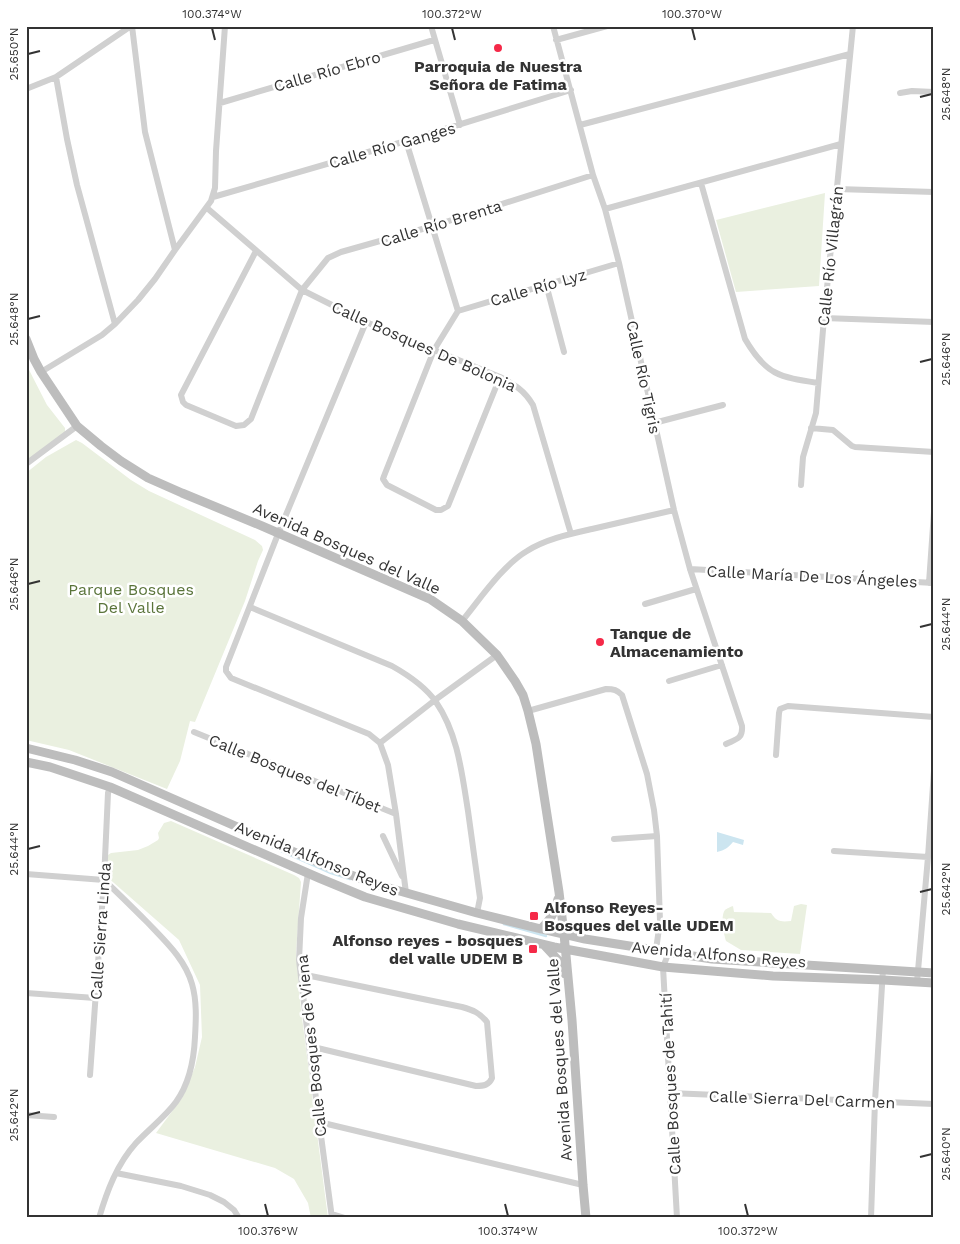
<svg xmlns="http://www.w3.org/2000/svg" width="960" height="1244" viewBox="0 0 960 1244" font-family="'Work Sans',sans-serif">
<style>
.green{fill:#eaf0e0}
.water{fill:#cce5f0}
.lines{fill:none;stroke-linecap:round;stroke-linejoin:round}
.stream{stroke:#cce5f0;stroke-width:2.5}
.street{stroke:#d0d0d0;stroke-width:6}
.secondary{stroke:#bdbdbd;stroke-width:9}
.ticks{fill:none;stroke:#333;stroke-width:2}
.poi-dot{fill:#f52948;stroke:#fff;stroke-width:2}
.labels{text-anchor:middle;stroke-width:5;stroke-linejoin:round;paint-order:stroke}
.poi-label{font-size:16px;font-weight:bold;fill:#333;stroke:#fff;text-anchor:start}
.street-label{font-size:16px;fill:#333;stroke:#fff}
.park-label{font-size:16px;fill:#5a743a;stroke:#fff}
.neatline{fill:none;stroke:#333;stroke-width:2}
.ticks-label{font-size:12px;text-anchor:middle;fill:#333}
</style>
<rect width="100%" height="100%" fill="#fff"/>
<path class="green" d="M825,193L819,286L736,292L716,220Z
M26,364L47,405L65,428V432L26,462Z
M76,440L82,443L131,480L149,491L255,540L262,546L263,550L258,561L245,601L195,722L190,721L180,761L167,789L69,750L26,740V473L46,457Z
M171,821L294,875L299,878L301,882L296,953L301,1010L328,1218H311L308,1203L294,1179L275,1168L156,1133L182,1098L195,1067L202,1037L200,985L179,940L106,876L105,857L111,853L138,850L148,846L158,840L159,838L158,833L164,823Z
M801,904L807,905L800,954L741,950L726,941C724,934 720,916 725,910C726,909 732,906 733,906L734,912L771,913C777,922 781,922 791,921L794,906Z"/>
<path class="water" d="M717,832L744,840L743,845L733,842C728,848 725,850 717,852Z"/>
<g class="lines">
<path class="stream" d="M270,846L331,873L350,879
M504,924L546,936"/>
<path class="street" d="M132,26L145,132L175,250
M431,26L460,125
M553,26L593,175L605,209L619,263L674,510L690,569L742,726C743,739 736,739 726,744
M556,40L607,26
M56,77L67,139L77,185L115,324
M26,89L56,77L131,26
M900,93L912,91L934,92
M220,103L434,40
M580,125L850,54
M406,141L458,311
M701,183L745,339C766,375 779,377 818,383
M837,189L934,192
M213,197L406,141L571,90
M207,208L302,290L366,322L500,377C515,385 524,390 533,405L571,534
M605,209L841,144
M256,251L181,395L183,402L186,405L236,426L244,425L251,419L302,290L328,258L341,252L433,226L593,175
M546,284L564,352
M458,311L434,350L384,476L383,479L387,485L436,510H441L448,506L500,377
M458,311L619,263
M824,318L934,322
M366,322L278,534L226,667V671L231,678L369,734L380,743L388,765L396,814L406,893
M41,372L102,335L115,324L138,300L155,279L175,250L211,201L215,188L216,151L225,26
M654,423L723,405
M811,428L833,430L852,446L855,447L934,452
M26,464L77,426
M801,485L803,457L816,413L824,318L853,26
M690,569L934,583
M929,583L934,512
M645,604L696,589
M250,607L392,666C408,675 425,686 436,702C458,734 462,774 468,811C472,840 476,869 480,898L477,913
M462,621C480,599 503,565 527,551C546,539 570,534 592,529C619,523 647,516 674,510
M669,681L722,665
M528,711L606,689C614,689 617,690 622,695L647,774L654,810L657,836L660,921L656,950
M194,732L396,814
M380,743L435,700L497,655
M776,755L779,713L780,709L788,706L934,717
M383,836L402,876
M614,839L657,836
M834,851L928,857
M308,873L301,918L299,960L309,1046L332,1218
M26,874L104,880C119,894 133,908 148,923C165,941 185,959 192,984C197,1001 196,1020 195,1037C194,1059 189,1084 176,1102C165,1117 149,1129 136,1143C117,1164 107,1191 99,1218
M669,952L663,967L677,1218
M301,974L462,1007C473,1010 480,1013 487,1022L492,1078C489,1085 484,1086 476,1086L309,1046
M917,982L928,857L934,771
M26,993L95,998
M90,1075L104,880L108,793L110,787
M670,1093L934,1104
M26,1115L54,1117
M319,1122L583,1185
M116,1173L181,1186L210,1195L224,1202L234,1210L239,1218
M332,1214L345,1218
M871,1218L875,1101L883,969"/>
<path class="secondary" d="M26,339L34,359L41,372L77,426L101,446L121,461L148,478L182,493L262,526L430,599L462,621L497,655L515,681L523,695L528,711L536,744L559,892L564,934L572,1020L583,1185L586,1218
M26,748L75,760L112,772L324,865L375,884L477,913L541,929L585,939L712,959L934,973
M26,762L50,767L110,787L319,878L365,897L458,924L554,947L663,967L773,976L883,980L934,983
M541,929C550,920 555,913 558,899
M545,946L558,960L565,974"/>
</g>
<path class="ticks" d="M212,28L215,40M452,28L455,40M692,28L695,40M28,54L40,51M920,97L932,94M28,319L40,316M920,362L932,359M28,584L40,581M920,627L932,624M28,849L40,846M920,892L932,889M28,1115L40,1112M920,1157L932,1154M265,1204L268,1216M505,1204L508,1216M745,1204L748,1216"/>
<g class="poi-dot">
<circle cx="498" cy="48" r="5"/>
<circle cx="600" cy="642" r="5"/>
<rect x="529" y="911" width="10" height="10" rx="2.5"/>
<rect x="528" y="944" width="10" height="10" rx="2.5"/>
</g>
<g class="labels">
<g class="poi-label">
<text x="498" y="72" text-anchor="middle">Parroquia de Nuestra<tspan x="498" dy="18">Señora de Fatima</tspan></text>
<text x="610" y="639">Tanque de<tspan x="610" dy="18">Almacenamiento</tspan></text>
<text x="544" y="913">Alfonso Reyes-<tspan x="544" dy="18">Bosques del valle UDEM</tspan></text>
<text x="523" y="946" text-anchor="end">Alfonso reyes - bosques<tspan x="523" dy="18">del valle UDEM B</tspan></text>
</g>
<g class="street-label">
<text transform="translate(327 71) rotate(-16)" y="6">Calle Río Ebro</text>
<text transform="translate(392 145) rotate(-16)" y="6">Calle Río Ganges</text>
<text transform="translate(441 223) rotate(-17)" y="6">Calle Río Brenta</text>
<text transform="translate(830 256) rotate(-84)" y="6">Calle Río Villagrán</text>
<text transform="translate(538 287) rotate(-16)" y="6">Calle Río Lyz</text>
<text transform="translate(424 346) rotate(24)" y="6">Calle Bosques De Bolonia</text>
<text transform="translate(644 377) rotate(78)" y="6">Calle Río Tigris</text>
<text transform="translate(347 548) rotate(24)" y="6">Avenida Bosques del Valle</text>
<text transform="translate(812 576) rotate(3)" y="6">Calle María De Los Ángeles</text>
<text transform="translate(295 773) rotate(22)" y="6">Calle Bosques del Tíbet</text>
<text transform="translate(317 858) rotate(22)" y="6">Avenida Alfonso Reyes</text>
<text transform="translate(100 931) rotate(-86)" y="6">Calle Sierra Linda</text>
<text transform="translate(719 954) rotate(5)" y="6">Avenida Alfonso Reyes</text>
<text transform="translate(311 1046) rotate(-96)" y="6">Calle Bosques de Viena</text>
<text transform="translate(559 1060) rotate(-94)" y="6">Avenida Bosques del Valle</text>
<text transform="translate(670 1084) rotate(-93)" y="6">Calle Bosques de Tahití</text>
<text transform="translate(802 1099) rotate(2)" y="6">Calle Sierra Del Carmen</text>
</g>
<g class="park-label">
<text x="131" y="595">Parque Bosques<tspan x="131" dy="18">Del Valle</tspan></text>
</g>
</g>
<rect width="960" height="1244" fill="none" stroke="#ffffff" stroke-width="55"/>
<rect x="28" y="28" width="904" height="1188" class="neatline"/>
<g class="ticks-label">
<text x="212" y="18">100.374°W</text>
<text x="452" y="18">100.372°W</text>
<text x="692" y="18">100.370°W</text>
<text transform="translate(14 54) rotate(-90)" y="4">25.650°N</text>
<text transform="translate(946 94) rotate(-90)" y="4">25.648°N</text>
<text transform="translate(14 319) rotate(-90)" y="4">25.648°N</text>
<text transform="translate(946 359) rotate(-90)" y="4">25.646°N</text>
<text transform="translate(14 584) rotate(-90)" y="4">25.646°N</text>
<text transform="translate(946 624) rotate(-90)" y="4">25.644°N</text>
<text transform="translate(14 849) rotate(-90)" y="4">25.644°N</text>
<text transform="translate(946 889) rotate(-90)" y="4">25.642°N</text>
<text transform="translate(14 1115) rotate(-90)" y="4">25.642°N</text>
<text transform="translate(946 1154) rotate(-90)" y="4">25.640°N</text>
<text x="268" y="1235">100.376°W</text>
<text x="508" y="1235">100.374°W</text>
<text x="748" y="1235">100.372°W</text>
</g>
</svg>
